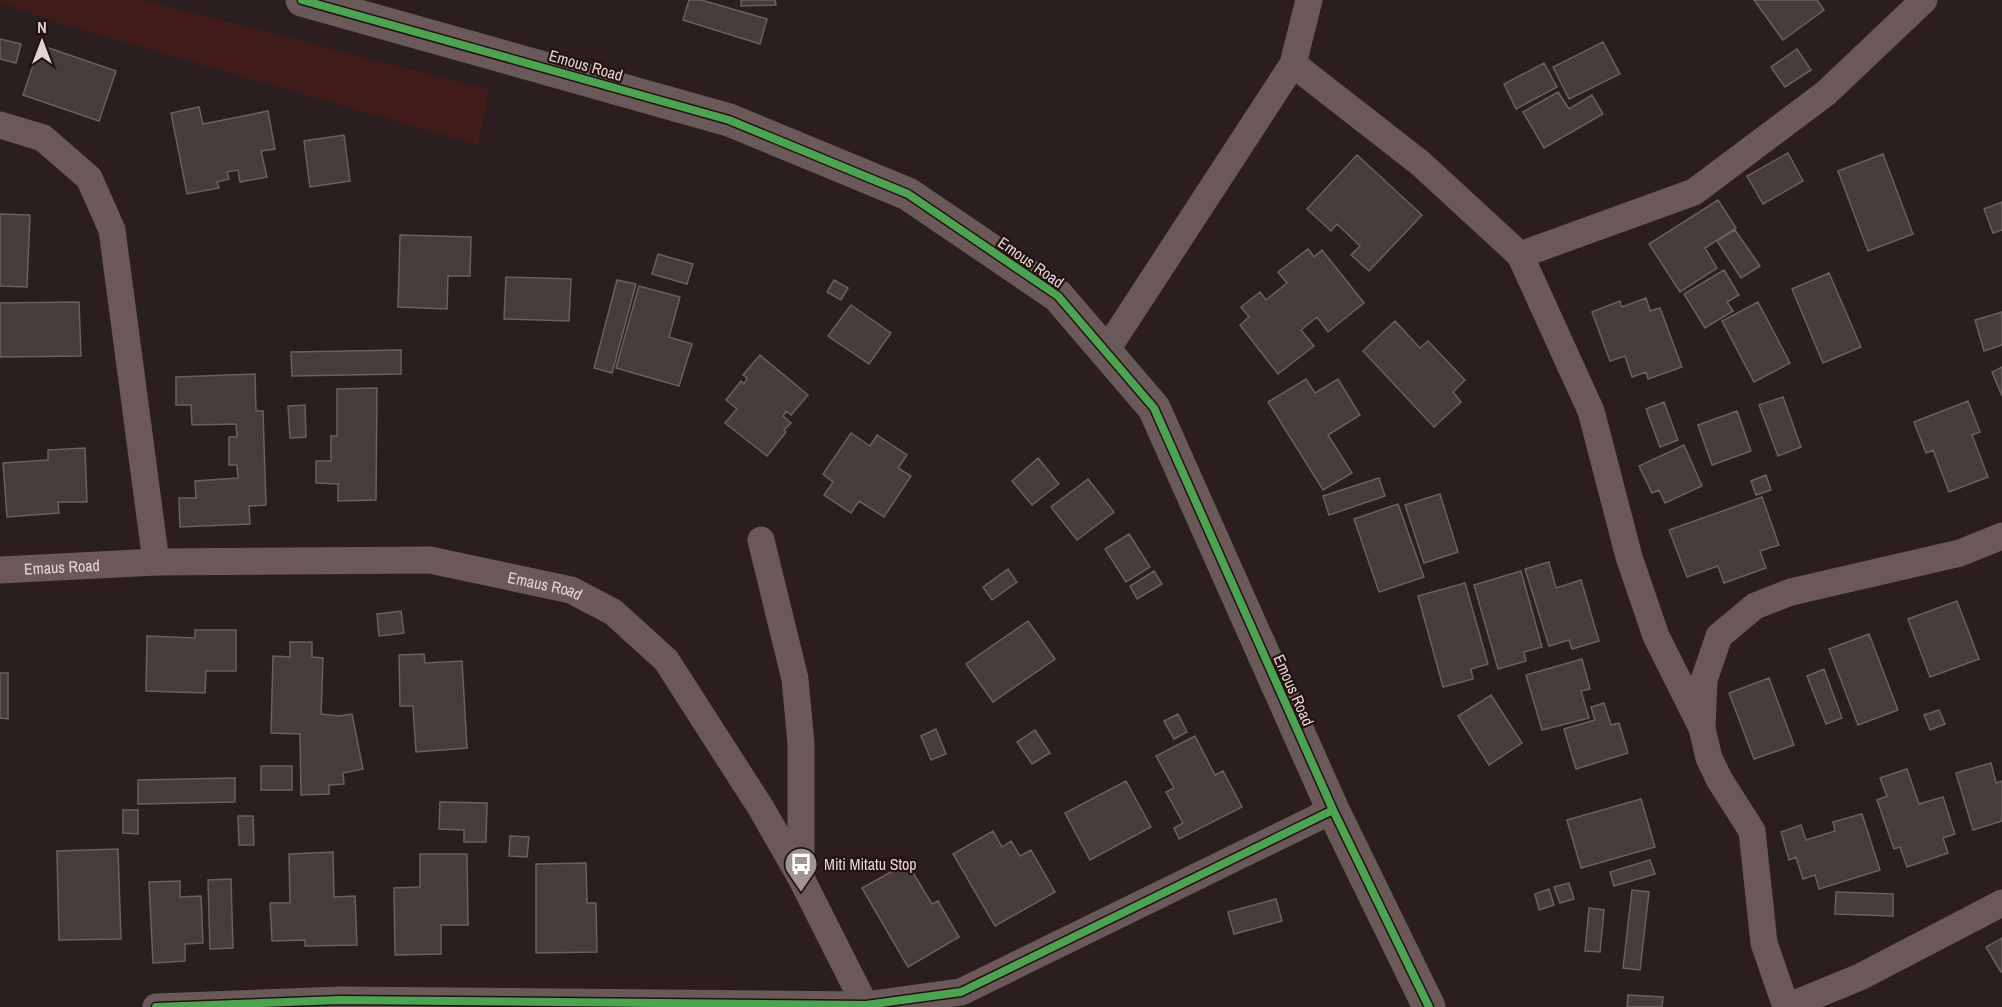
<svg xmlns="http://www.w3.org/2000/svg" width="2002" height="1007" viewBox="0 0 2002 1007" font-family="'Archivo Narrow',sans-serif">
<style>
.green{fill:#421c1b}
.building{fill:#453c3b;stroke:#6a605f;stroke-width:1.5}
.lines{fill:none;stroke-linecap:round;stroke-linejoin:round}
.minor{stroke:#6a5958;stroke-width:27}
.tertiary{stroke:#6a5958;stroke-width:33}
.cycleway-casing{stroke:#241211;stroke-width:11}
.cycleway{stroke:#4ca352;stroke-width:8}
.labels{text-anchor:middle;stroke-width:4.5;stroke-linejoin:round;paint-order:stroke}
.street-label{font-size:16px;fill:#e1d4d2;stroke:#241211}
.poi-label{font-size:16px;fill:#e1d4d2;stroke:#241211;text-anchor:start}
</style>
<rect width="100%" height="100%" fill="#2a1f1e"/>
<path class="green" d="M0,0H144L489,90L478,145L62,24L0,3Z"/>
<path class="building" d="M689,0H701L767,19L760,44L683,20Z
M741,0H775L776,5L741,6Z
M1754,0H1817L1824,10L1783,40Z
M0,39L21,44L16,63L0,59Z
M1603,42L1620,74L1569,99L1553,67Z
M40,45L116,71L99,121L23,95Z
M1797,49L1811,70L1785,87L1771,67Z
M1544,63L1557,87L1516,109L1504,84Z
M1558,92L1569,109L1592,95L1603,114L1544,148L1523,112Z
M199,107L203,124L268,111L275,149L261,151L267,177L240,182L238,170L227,172L229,179L217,182L219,188L187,194L171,113Z
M344,135L350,181L310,187L304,141Z
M1788,153L1803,181L1763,204L1747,176Z
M1883,154L1913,234L1868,251L1838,171Z
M1357,155L1422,215L1369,271L1351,255L1360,246L1337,224L1331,231L1307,209Z
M1718,200L1736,228L1705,248L1717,268L1680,292L1649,244Z
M2002,202V230L1993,233L1984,209Z
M0,214L30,215L27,287L0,286Z
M1735,230L1760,266L1741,278L1717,241Z
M400,235L471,237L470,276H448L447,309L398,307Z
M1308,249L1314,257L1322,250L1364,303L1328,332L1317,317L1301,330L1314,346L1278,374L1240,325L1249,317L1241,307L1260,292L1266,300L1287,283L1278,272Z
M658,254L693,264L687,284L652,274Z
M1724,270L1739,295L1727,302L1733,311L1705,328L1684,294Z
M1829,273L1861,347L1823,363L1792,289Z
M506,277L571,279L569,321L504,319Z
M617,280L636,284L612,373L594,368Z
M834,280L848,288L841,300L827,292Z
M639,286L680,297L669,337L692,344L679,386L616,368Z
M1646,298L1650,311L1660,308L1682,367L1648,379L1646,372L1632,377L1625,356L1610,361L1592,312L1620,301L1622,307Z
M79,302L81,356L0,357V303Z
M1758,302L1790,363L1754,382L1722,321Z
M851,305L891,333L869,364L828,336Z
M2002,312V345L1984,351L1975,320Z
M1395,321L1420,348L1428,341L1465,380L1453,392L1461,402L1434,427L1363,351Z
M401,350V374L292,376L291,352Z
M760,355L808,395L791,415L786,411L783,416L791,423L784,430L786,432L767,456L725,423L737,409L726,400L741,381L744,384L747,378L743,375Z
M2002,367V396L1992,372Z
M255,374L256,411H263L266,505L249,506L250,524L180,527L179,498H196L195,481L238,478L237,465H229V437H237L236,424L192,425L191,405H176V377Z
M1306,379L1315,393L1338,379L1360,415L1328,435L1352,473L1323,490L1268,402Z
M377,388L376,500L338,501V484L316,483V461H331V436H337V389Z
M1783,397L1801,447L1778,456L1759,405Z
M1968,401L1980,432L1972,435L1988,477L1949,492L1933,450L1926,453L1914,422Z
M1664,402L1678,440L1660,447L1646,409Z
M305,405L306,437L290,438L288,406Z
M1737,411L1751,451L1712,465L1698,425Z
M851,433L870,446L877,435L907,455L898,468L911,476L884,517L859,501L851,513L824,495L833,482L823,474Z
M1684,445L1702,486L1665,503L1659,490L1652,493L1639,466Z
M85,448L87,502H58L59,513L7,517L3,463L48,460V450Z
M1038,458L1059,484L1032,505L1012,481Z
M1766,475L1771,490L1756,495L1751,481Z
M1379,478L1385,496L1329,515L1323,496Z
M1088,479L1114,512L1077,540L1051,507Z
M1440,494L1458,552L1424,563L1405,505Z
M1762,497L1779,545L1760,551L1766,568L1724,583L1718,566L1687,577L1669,530Z
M1398,504L1424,577L1379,592L1354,519Z
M1129,534L1150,567L1126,582L1105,549Z
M1549,562L1556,588L1581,580L1599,641L1572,649L1569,640L1549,646L1525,569Z
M1008,569L1017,582L992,600L983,587Z
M1154,571L1162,584L1137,599L1130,586Z
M1521,571L1542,647L1524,652L1526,661L1498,669L1474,585Z
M1465,583L1488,664L1471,669L1473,679L1443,687L1418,596Z
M1957,601L1979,659L1930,677L1908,619Z
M401,611L404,633L379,636L377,614Z
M1028,621L1055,659L993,702L966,664Z
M195,630H236V671H206L205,693L146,691L147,636L195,638Z
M1869,634L1898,710L1858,725L1829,649Z
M290,642H312V657L323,658L321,714L339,716L352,714L363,769L343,773L344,784L329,785V794L301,795L300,734L271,733L273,656L290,657Z
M424,654L425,663L462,661L467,748L416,752L413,706H400L399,655Z
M1582,659L1590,689L1581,691L1589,718L1542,730L1526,675Z
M1824,669L1842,718L1826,724L1807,676Z
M0,673H8V719L0,718Z
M1769,678L1794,745L1754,759L1729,693Z
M1491,695L1522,743L1489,765L1458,716Z
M1604,703L1611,725L1619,723L1628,753L1576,769L1564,729L1595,720L1591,707Z
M1939,710L1945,724L1930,730L1924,715Z
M1178,714L1187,732L1174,739L1164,721Z
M936,729L946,754L931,760L921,736Z
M1035,730L1050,753L1032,764L1017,742Z
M1195,736L1215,775L1223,771L1242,807L1179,839L1174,828L1183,823L1166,792L1174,788L1156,756Z
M1991,763L1996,783L2002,781V821L1973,830L1956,773Z
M261,766H292V790H261Z
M1907,769L1919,804L1943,797L1955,834L1943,838L1948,853L1907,867L1900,847L1894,849L1877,800L1887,796L1880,778Z
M235,778V802L138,804V780Z
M1126,781L1151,827L1090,860L1065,813Z
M1641,799L1655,847L1581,868L1567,820Z
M440,802L487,803L486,842H464V830L439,829Z
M123,810H138V834L123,833Z
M1862,814L1880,870L1819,889L1815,875L1803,879L1796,857L1789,860L1781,832L1801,825L1806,840L1835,831L1833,822Z
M238,816H253L254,845H239Z
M993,831L1002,847L1011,841L1020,856L1031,850L1055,892L995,926L953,854Z
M510,836L529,837L527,857L509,856Z
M118,849L121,939L59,940L57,851Z
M333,852L334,897L355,896L357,945L305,946V940L272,941L270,903H290L289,854Z
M420,854H467L468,925H441V954L395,955L394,888L420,887Z
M1650,860L1655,874L1614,886L1610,872Z
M586,863L587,903H596L597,952L536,953V864Z
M907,863L932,904L938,901L959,937L908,967L862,888Z
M231,879L233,948L210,949L208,880Z
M180,881V897L201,896L203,943L185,944V961L153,963L149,882Z
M1569,883L1574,899L1560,903L1554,887Z
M1549,889L1554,905L1539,910L1535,894Z
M1632,890L1649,892L1640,970L1623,968Z
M1836,892L1893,894V916L1835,914Z
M1276,899L1282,921L1234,934L1228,912Z
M1589,908L1604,910L1600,952L1585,951Z
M2002,938V971L2001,972L1986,947Z
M1628,995L1663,997L1662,1007H1627Z"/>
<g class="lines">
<g class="minor">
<path d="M1293,64L1420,163L1520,255L1694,192L1826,93L1924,0"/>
<path d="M0,125L43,138L89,178L112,230L156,562"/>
<path d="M1520,255L1591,411L1629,557L1656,636L1701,726"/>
<path d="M1106,351L1293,64L1309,0"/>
<path d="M761,540L795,679L801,744V876"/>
<path id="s1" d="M0,570L156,562L430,560L571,590L613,612L666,660L761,808L801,878L866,1007"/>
<path d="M156,1007L340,1000L866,1005L961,992L1333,810"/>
<path d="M1786,1007L1764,943L1752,831L1719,779L1709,758L1702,728L1704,680L1719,636L1755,606L1791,592L1960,553L2002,536"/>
<path d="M1787,1007L1860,977L2002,903"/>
</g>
<path class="tertiary" d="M302,0L729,120L908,194L1058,296L1154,408L1333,810L1429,1007"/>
<g class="cycleway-casing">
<path id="cycleway" d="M302,0L729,120L908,194L1058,296L1154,408L1333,810L1429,1007
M156,1007L340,1000L866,1005L961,992L1333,810"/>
</g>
<use href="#cycleway" class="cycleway"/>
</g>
<defs>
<g id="bus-pin" transform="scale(1.725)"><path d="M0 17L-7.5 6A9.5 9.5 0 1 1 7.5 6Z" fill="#a19593" stroke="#241211"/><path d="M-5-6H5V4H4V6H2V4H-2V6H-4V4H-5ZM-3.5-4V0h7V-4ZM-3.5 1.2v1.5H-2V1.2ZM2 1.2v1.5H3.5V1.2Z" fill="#fff"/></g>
</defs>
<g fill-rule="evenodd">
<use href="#bus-pin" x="801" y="864"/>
</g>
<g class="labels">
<g class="street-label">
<text transform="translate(586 65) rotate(16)" y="6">Emous Road</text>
<text transform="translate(1031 262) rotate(35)" y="6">Emous Road</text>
<text dy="6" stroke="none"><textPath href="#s1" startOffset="62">Emaus Road</textPath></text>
<text dy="6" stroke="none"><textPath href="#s1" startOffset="548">Emaus Road</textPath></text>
<text transform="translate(1294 690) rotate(66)" y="6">Emous Road</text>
</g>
<g class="poi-label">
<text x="824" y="870">Miti Mitatu Stop</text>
</g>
</g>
<g transform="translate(42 42)" stroke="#241211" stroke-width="4.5" paint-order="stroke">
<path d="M0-4.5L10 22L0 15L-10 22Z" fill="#e1d4d2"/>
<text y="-9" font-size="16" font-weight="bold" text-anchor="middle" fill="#e1d4d2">N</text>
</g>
</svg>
